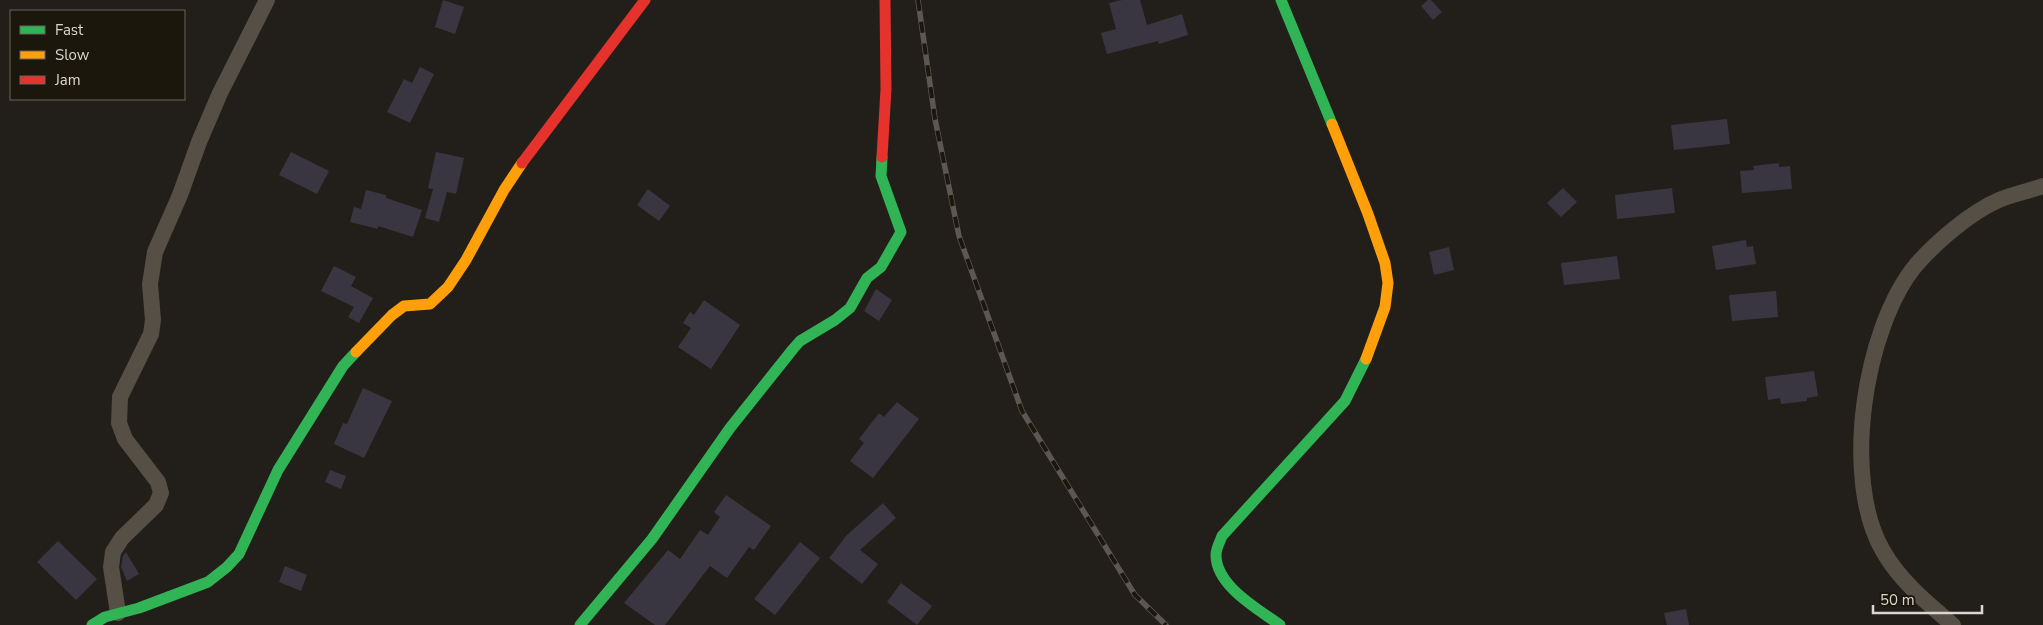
<svg xmlns="http://www.w3.org/2000/svg" width="2043" height="625" viewBox="0 0 2043 625" font-family="'Nunito Sans',sans-serif">
<style>
.building{fill:#393641}
.lines{fill:none;stroke-linecap:round;stroke-linejoin:round}
.street{stroke:#564f46;stroke-width:16}
.fast{stroke:#30b455;stroke-width:11}
.slow{stroke:#ff9f0a;stroke-width:11}
.jam{stroke:#e5322d;stroke-width:11}
.rail-casing{stroke:#5c5751;stroke-width:5.5}
.rail{stroke:#1c170d;stroke-width:4;stroke-dasharray:11;stroke-linecap:butt}
</style>
<rect width="100%" height="100%" fill="#221f1a"/>
<path class="building" d="M443,0L464,7L455,34L435,27Z
M1122,0H1140L1147,25L1182,14L1188,35L1159,44L1158,41L1107,54L1101,33L1116,29L1109,3Z
M1428,0H1431L1442,12L1433,20L1421,6Z
M420,67L434,74L410,123L387,112L404,79L412,83Z
M1727,119L1730,144L1674,150L1671,125Z
M291,152L329,171L317,194L279,175Z
M436,152L464,158L456,194L447,192L439,222L425,218L433,189L428,188Z
M1779,163V167L1790,166L1792,189L1742,193L1740,171L1754,170L1753,166Z
M1563,188L1577,202L1561,217L1547,203Z
M1672,188L1675,213L1617,219L1615,195Z
M648,189L670,206L659,221L637,205Z
M366,190L386,195V198L422,210L413,237L378,226V229L350,222L354,207L361,209Z
M1746,240L1747,247L1753,246L1756,264L1716,270L1712,246Z
M1449,247L1454,270L1434,275L1429,252Z
M1617,256L1620,279L1564,285L1561,263Z
M334,266L356,277L351,286L373,298L359,323L348,317L354,307L321,291Z
M876,289L892,300L879,321L864,311Z
M1776,291L1778,317L1732,321L1729,295Z
M704,300L740,325L711,369L678,347L691,328L683,323L690,312L694,315Z
M1814,371L1818,396L1807,398V401L1781,404L1780,398L1768,400L1765,377Z
M363,388L392,401L364,458L334,444L343,423L347,424Z
M897,402L919,419L873,478L850,461L864,443L859,439L879,413L884,417Z
M330,470L346,476L341,489L325,482Z
M726,495L771,526L754,550L749,547L727,578L710,566L665,625H655L624,603L668,550L680,559L700,530L708,535L720,517L714,512Z
M883,503L896,518L860,550L878,564L862,584L829,558L847,535Z
M58,541L97,579L76,600L37,562Z
M800,542L820,558L775,615L754,599Z
M126,552L139,574L127,581L121,567L123,556Z
M285,566L307,575L301,591L279,582Z
M901,583L932,606L917,625L887,602Z
M1686,609L1689,625H1667L1664,613Z"/>
<g class="lines">
<path class="street" d="M118,613L111,567L113,552L122,538L156,505L161,493L158,482L125,439L119,423L120,397L151,334L153,320L150,284L155,252L180,195L199,142L220,93L267,0
M1953,625C1927,603 1900,581 1883,551C1841,479 1864,328 1916,265C1936,242 1971,212 1999,200C2013,194 2029,191 2043,186"/>
<path class="fast" d="M1281,0L1332,124
M92,625L105,617L139,608L208,582L227,567L239,554L278,470L343,366L356,352
M580,625L652,539L730,428L793,349L800,341L835,320L850,308L867,278L881,267L901,232L881,176L882,157
M1280,625C1258,609 1216,586 1216,555C1216,548 1220,542 1222,536L1345,401L1366,359"/>
<path class="slow" d="M1332,124L1368,214L1385,263L1388,283L1385,307L1366,359
M356,352L392,315L404,306L430,304L448,287L466,260L504,190L522,163"/>
<path class="jam" d="M882,157L886,89L885,0
M522,163L645,0"/>
<g class="rail-casing">
<path id="rail" d="M918,0L935,119L959,236L1022,411L1135,595L1166,625"/>
</g>
<use href="#rail" class="rail"/>
</g>
<rect x="10" y="10" width="175" height="90" fill="#1c170d" stroke="#68645b"/>
<rect x="20" y="26" width="25" height="8" fill="#30b455" stroke="#68645b"/>
<text x="55" y="35" font-size="15" fill="#dbd7d0">Fast</text>
<rect x="20" y="51" width="25" height="8" fill="#ff9f0a" stroke="#68645b"/>
<text x="55" y="60" font-size="15" fill="#dbd7d0">Slow</text>
<rect x="20" y="76" width="25" height="8" fill="#e5322d" stroke="#68645b"/>
<text x="55" y="85" font-size="15" fill="#dbd7d0">Jam</text>
<path d="M1873 605v8h109v-8" fill="none" stroke="#dbd7d0" stroke-width="2.5"/>
<text x="1880" y="605" font-size="15" fill="#dbd7d0" stroke="#1c170d" stroke-width="4" paint-order="stroke">50 m</text>
</svg>
